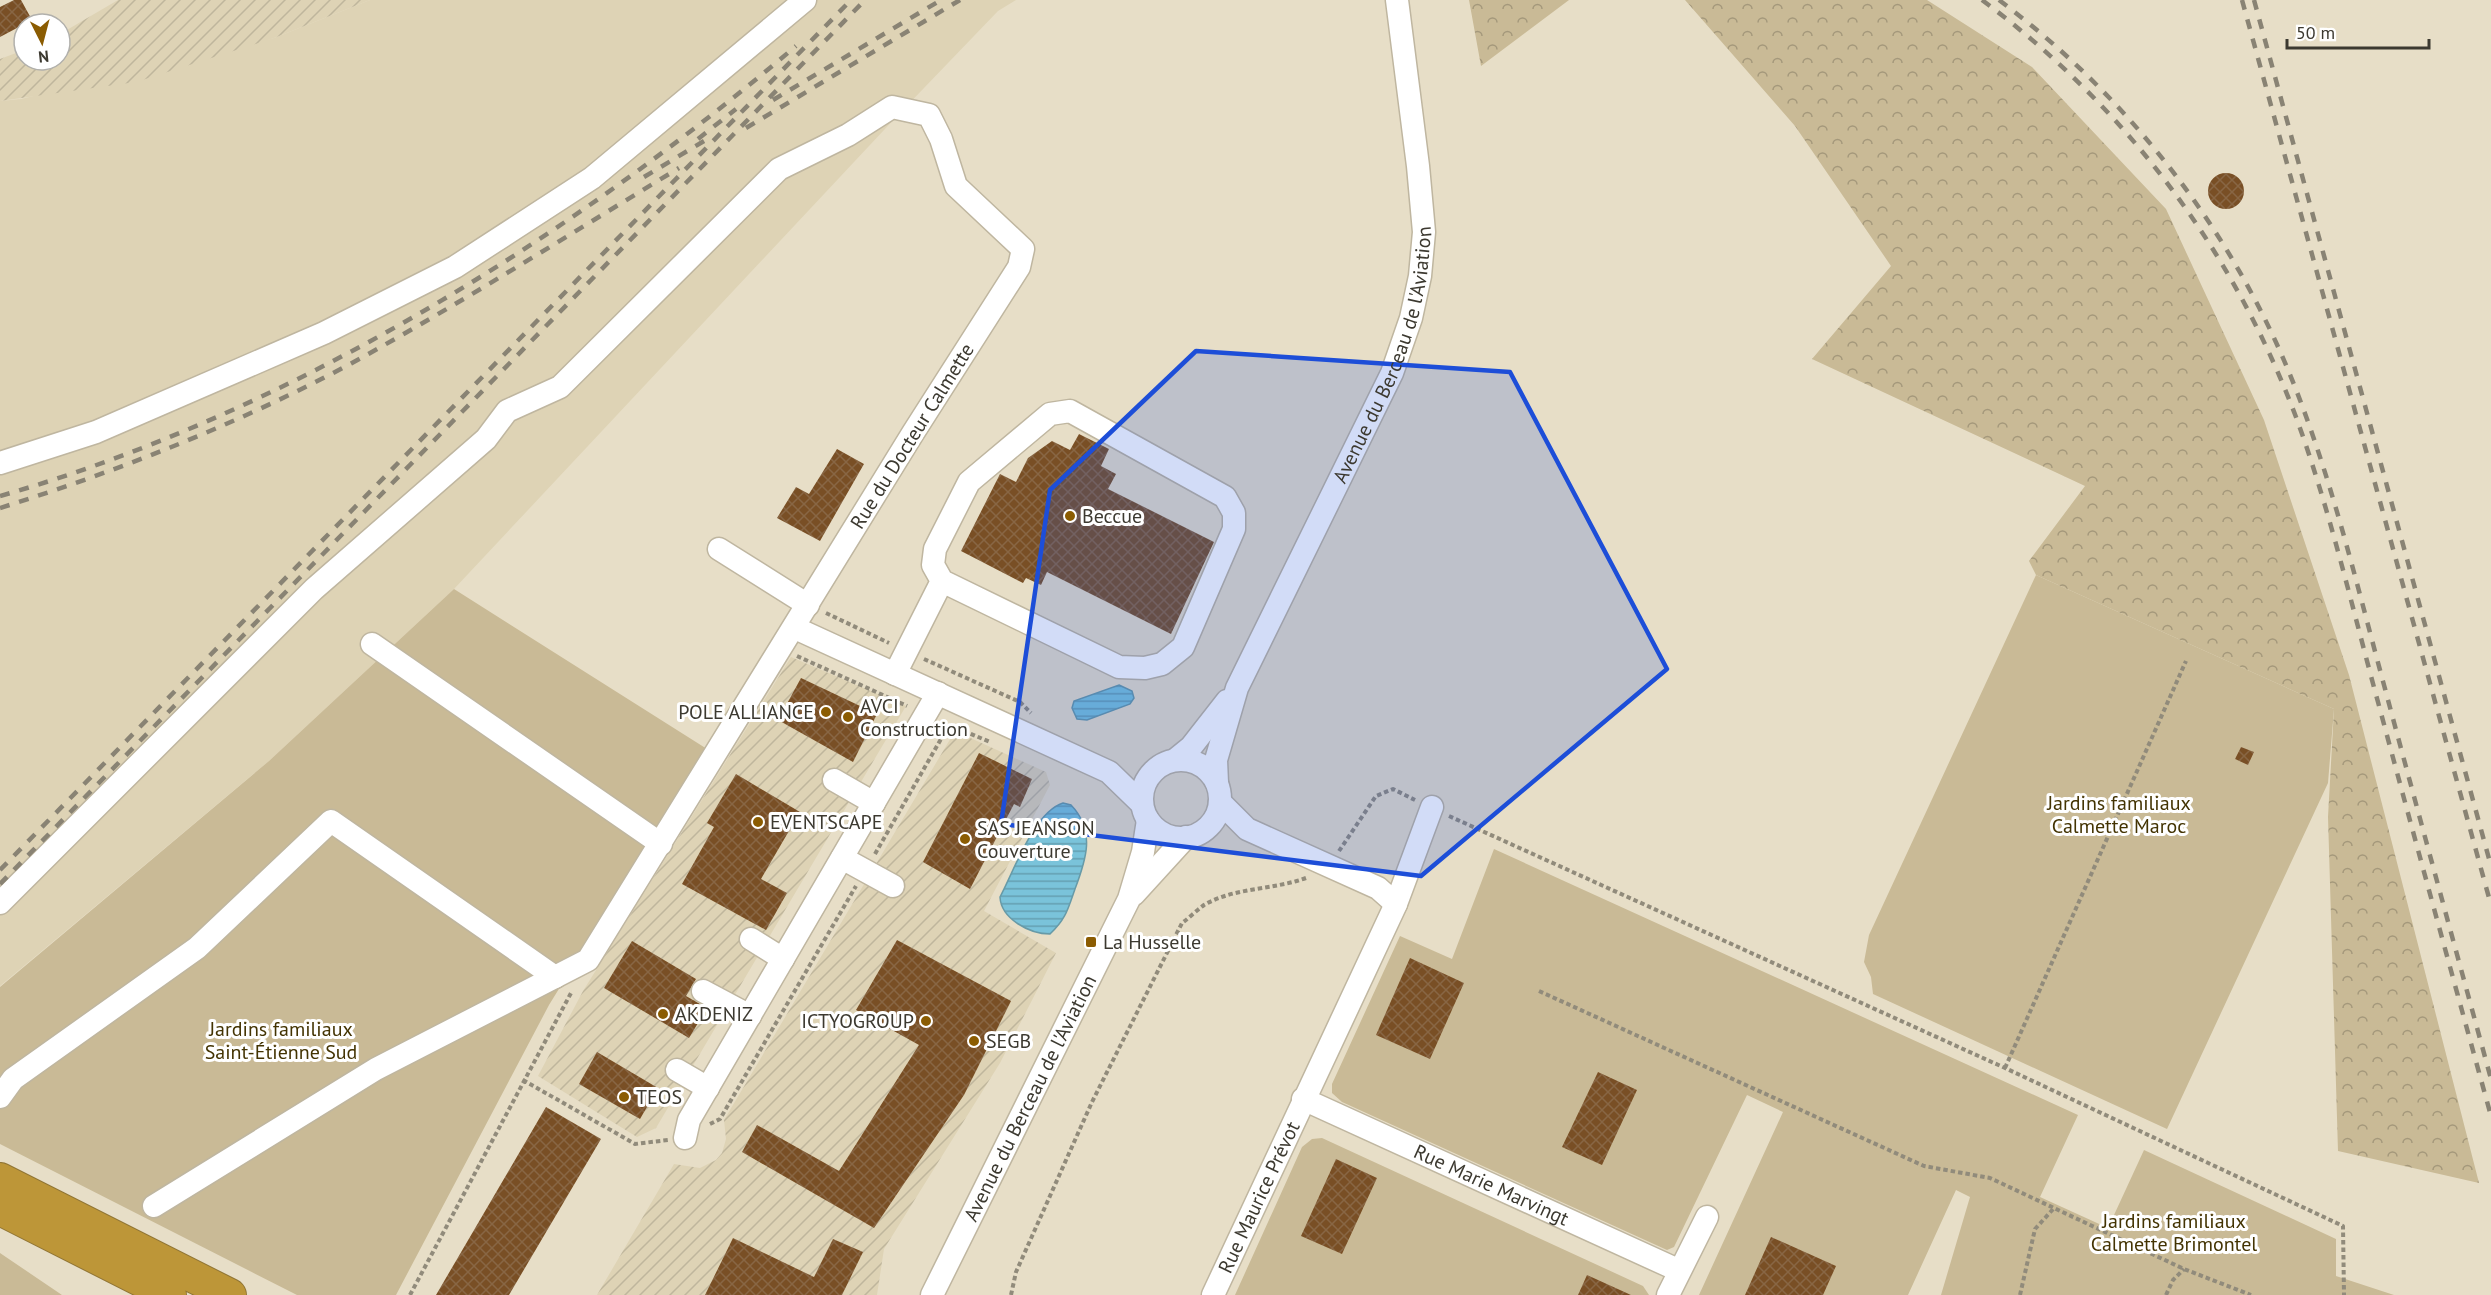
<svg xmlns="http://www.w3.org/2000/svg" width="2491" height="1295" viewBox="0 0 2491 1295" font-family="'PT Sans',sans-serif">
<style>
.built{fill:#ded3b5}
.industrial{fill:url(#industrial-furrows)}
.green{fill:#c9ba96}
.forest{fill:url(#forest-crowns)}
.water{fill:url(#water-rules);stroke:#679aa7;stroke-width:1.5}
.building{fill:url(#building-cross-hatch)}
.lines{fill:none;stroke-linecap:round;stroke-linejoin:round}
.minor-casing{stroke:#bfb6a0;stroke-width:25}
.highway-casing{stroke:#907535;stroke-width:34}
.path{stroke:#918b7b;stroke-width:4;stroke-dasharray:4.5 3;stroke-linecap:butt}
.minor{stroke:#fff;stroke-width:22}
.highway{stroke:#bd9638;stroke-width:32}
.rail{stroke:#898374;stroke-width:4.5;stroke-dasharray:10 10;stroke-linecap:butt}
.marked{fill:#1d4ed8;fill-opacity:0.2;stroke:#1d4ed8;stroke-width:4.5;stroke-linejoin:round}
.poi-dot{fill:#8b5c02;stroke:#fff;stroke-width:2}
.labels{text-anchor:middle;stroke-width:6;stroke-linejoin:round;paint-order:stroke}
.street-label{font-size:20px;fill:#3c3930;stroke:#fff}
.poi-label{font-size:20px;fill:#3c3930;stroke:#fff;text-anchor:start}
.park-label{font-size:20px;fill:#433302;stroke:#fff}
</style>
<defs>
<pattern id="industrial-furrows" width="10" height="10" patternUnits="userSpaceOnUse" patternTransform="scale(1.5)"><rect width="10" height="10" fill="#ded3b5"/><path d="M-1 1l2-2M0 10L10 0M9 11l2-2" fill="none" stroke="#bfb69c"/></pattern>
<pattern id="forest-crowns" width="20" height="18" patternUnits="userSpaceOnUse" patternTransform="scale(1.5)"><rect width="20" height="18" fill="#c9ba96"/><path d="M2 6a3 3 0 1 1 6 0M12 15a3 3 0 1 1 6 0" fill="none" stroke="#a4987b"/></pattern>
<pattern id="water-rules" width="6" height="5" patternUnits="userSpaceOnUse" patternTransform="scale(1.5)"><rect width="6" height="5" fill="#7ac3da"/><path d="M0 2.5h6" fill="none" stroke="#659fb1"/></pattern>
<pattern id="building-cross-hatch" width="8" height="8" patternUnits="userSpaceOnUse" patternTransform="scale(1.5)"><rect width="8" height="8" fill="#794f25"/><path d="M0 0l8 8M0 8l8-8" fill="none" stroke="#864"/></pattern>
</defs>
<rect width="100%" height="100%" fill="#e7dec7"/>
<path class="built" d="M370,0H1016L998,11L899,114L454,589L269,761L0,986V101L21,99L274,38Z"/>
<path class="industrial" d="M118,0H370L274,38L136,82L0,101V59L24,50V60H60V34Z
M791,657L906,706L656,1128L637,1137L538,1076L583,991Z
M955,731L1046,772L1050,785L984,911L1056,953L1000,1063L884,1249L877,1295H597L674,1164L700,1168L716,1160L722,1153L726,1139L724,1120Z"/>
<path class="green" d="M2036,575L2334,709L2328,783L2167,1129L1873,994L1871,977L1864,962L1869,935Z
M454,589L707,749L549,1005L396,1295H297L0,1144V987L269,761Z
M1494,849L2078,1115L2040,1197L2108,1228L2144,1150L2336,1239V1276L2394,1295H1941L1970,1197L1956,1190L1908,1295H1699L1783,1112L1747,1095L1674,1247L1667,1250L1342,1102L1332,1093V1084L1400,936L1452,959Z
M1322,1138L1643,1286L1649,1295H1235L1302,1147L1312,1139Z
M0,1253L62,1295H0Z"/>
<path class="forest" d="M1469,0H1569L1481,66Z
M1685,0H1927L2032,67L2166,209L2264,420L2349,675L2479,1183L2338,1151L2328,817L2334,709L2036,575L2029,561L2085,486L1812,359L1891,266L1795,126Z"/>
<path class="water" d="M1119,685L1132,691L1134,698L1130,704L1087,720L1077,719L1072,708L1074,701Z
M1063,803L1071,805C1096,831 1086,860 1075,889C1068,909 1066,919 1050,934C1030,934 1001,919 1000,897C1014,871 1034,812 1063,803Z"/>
<path class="building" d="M14,0H21L32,20L0,37V7Z
M2208 191a18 18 0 1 1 36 0a18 18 0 1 1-36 0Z
M1079,434L1109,449L1101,466L1116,474L1108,489L1214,542L1171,634L1047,572L1041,585L1026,578L1023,583L961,551L1000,474L1016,482L1028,458L1052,441L1070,450Z
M837,449L864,464L820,541L777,518L796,487L809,494Z
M801,678L877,714L853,762L778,720Z
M2241,747L2254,752L2248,765L2235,759Z
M979,753L1032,779L1020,807L1014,804L970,889L923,862Z
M736,774L800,812L761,879L787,893L766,930L682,884L714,827L707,823Z
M897,940L1011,1001L964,1095L874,1228L742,1152L757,1125L839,1171L919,1045L856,1010Z
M632,941L696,979L686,996L707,1008L689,1038L604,988Z
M1410,958L1464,983L1430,1059L1376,1035Z
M597,1052L658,1088L640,1119L579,1084Z
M1598,1072L1637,1090L1602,1165L1562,1147Z
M546,1107L601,1139L509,1295H436Z
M1336,1159L1377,1178L1342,1254L1301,1236Z
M1771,1237L1836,1266L1823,1295H1745Z
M733,1238L814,1277L833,1239L863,1252L842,1295H705Z
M1587,1275L1631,1295H1578Z"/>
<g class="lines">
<g class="minor-casing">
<g id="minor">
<path d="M0,463L96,432L324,333L455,267L592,178L805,0"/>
<path d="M719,549L808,605"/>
<path d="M795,628L1109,772L1142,804"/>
<path d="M372,644L661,844"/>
<path d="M895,674L942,581L1119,667L1145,668L1162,664L1183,647L1234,529V513L1225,497L1070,411L1050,414L969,482L935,549L933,565L942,581"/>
<circle cx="1181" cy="799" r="39"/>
<path d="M1175,760L1191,747L1227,701"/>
<path d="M834,780L874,803"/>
<path id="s1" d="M1217,783L1216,760L1237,688L1392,373L1411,318L1420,276L1424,232L1418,166L1397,0"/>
<path d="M1220,802L1247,829L1378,888L1396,904"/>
<path d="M842,858L893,886"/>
<path d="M1134,894L1186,837"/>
<path d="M0,903L314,589L486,439L507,411L560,387L779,169L848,135L892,107L929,115L941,139L956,186L1023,249L1019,267L913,433L588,960L376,1069L154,1206"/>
<path d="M751,939L783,959"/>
<path d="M703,991L750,1016"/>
<path d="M677,1070L708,1088"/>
<path d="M0,1097L13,1079L197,948L331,821L555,977"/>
<path id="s2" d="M1303,1099L1678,1270"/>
<path d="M685,1138L689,1120L938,693"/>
<path id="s3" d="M932,1295L1129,899L1143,852L1148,820"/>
<path id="s4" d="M1213,1295L1396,904L1432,807"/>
<path d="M1668,1295L1707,1217"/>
</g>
</g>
<g class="highway-casing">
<path id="highway" d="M0,1179L230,1295
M0,1209L170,1295"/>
</g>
<path class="path" d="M826,613L889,643
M797,656L907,706
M924,659L1020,702L1031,713
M950,725L990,742
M1449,816L2005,1068L2343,1226L2344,1295
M1339,851L1376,796L1393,789L1415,800
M875,854L949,725
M1539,991L1924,1166L1990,1178L2184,1269L2251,1295
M2005,1068L2186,661
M523,1080L635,1144L668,1140
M710,1124L720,1119L856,886
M410,1295L571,993
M1011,1295L1016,1272L1092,1102L1182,923C1189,918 1197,910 1204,905C1235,887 1273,890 1306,878
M2020,1295L2035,1229L2055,1207
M2166,1295L2173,1280L2184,1269"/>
<use href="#minor" class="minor"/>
<use href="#highway" class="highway"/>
<path class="rail" d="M1982,0C2126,107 2233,250 2296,417C2330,510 2352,607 2378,702C2415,840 2453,978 2491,1116
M1999,0C2131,99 2235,234 2295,387C2333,484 2357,585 2384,685C2419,816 2455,947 2491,1079
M2242,0L2491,905
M2254,0L2491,866
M773,100L941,0
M746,128L960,0
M698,139L736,109
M644,177L709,138
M0,496C288,414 569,239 796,46
M0,508C121,470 240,423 352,363C463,302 570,234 679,168
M0,870L851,0
M0,884L865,0"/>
</g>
<path class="marked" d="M1196,351L1510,372L1667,669L1421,876L1001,824L1050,490Z"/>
<g class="poi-dot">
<circle cx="1070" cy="516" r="6"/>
<circle cx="826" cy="712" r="6"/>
<circle cx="848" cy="717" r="6"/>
<circle cx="758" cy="822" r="6"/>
<circle cx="965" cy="839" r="6"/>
<rect x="1085" y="936" width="12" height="12" rx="3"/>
<circle cx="663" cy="1014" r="6"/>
<circle cx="926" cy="1021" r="6"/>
<circle cx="974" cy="1041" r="6"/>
<circle cx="624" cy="1097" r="6"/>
</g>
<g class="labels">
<g class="street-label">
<text dy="7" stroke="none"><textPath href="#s1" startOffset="464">Avenue du Berceau de l'Aviation</textPath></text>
<text transform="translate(912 436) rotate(-58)" y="7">Rue du Docteur Calmette</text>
<text dy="7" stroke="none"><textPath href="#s3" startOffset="220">Avenue du Berceau de l'Aviation</textPath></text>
<text dy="7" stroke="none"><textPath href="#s2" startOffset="207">Rue Marie Marvingt</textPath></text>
<text dy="7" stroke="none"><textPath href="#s4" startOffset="108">Rue Maurice Prévot</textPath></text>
</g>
<g class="poi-label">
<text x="1082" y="523">Beccue</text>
<text x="860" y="713">AVCI<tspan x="860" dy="23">Construction</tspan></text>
<text x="814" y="719" text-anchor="end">POLE ALLIANCE</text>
<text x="770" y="829">EVENTSCAPE</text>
<text x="977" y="835">SAS JEANSON<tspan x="977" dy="23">Couverture</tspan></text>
<text x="1103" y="949">La Husselle</text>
<text x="675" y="1021">AKDENIZ</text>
<text x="914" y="1028" text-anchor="end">ICTYOGROUP</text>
<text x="986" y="1048">SEGB</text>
<text x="636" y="1104">TEOS</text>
</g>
<g class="park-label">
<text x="2119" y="810">Jardins familiaux<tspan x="2119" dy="23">Calmette Maroc</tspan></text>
<text x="281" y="1036">Jardins familiaux<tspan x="281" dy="23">Saint-Étienne Sud</tspan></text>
<text x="2174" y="1228">Jardins familiaux<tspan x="2174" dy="23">Calmette Brimontel</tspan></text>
</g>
</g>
<g transform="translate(42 42) rotate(174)"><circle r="28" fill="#ffffff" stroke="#b1b0ac" stroke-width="1.5"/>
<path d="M0-4.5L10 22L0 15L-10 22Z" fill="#8b5c02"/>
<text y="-9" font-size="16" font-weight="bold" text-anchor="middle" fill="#3c3930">N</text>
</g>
<path d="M2287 39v9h142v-9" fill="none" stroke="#3c3930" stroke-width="3"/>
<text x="2296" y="39" font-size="18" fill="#3c3930" stroke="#ffffff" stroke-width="4.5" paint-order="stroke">50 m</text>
</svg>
